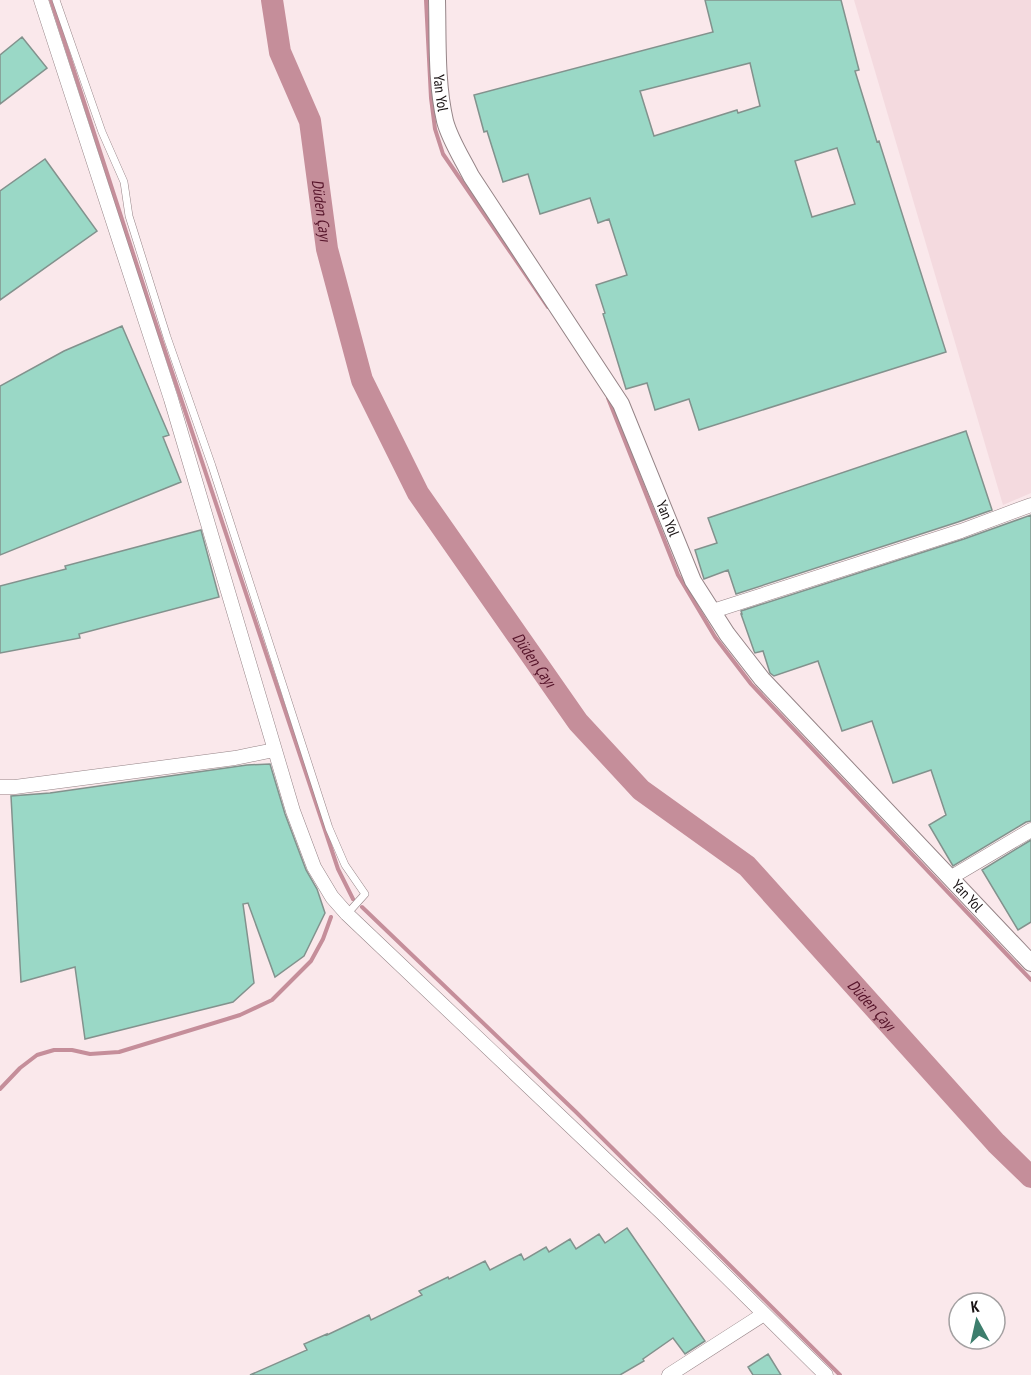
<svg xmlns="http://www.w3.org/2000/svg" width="1031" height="1375" viewBox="0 0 1031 1375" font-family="'PT Sans Narrow',sans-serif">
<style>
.built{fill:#f4dadf}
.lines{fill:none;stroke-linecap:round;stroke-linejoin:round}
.stream{stroke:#c58e9a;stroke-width:4}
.river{stroke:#c58e9a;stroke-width:22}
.building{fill:#9ad8c6;stroke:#82928d;stroke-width:1.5;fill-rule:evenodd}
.service-casing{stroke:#958487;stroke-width:8}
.minor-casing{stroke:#958487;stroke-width:15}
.tertiary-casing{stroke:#958487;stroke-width:18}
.service{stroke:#fff;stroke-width:7}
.minor{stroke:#fff;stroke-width:14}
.tertiary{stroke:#fff;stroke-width:16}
.labels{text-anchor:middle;stroke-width:4.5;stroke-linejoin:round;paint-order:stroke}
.street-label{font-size:15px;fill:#181213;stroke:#fff}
.water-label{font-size:16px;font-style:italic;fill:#551329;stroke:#fff}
</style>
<rect width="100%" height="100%" fill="#fae8eb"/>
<path class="built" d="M854,0H1031V493L1003,505Z"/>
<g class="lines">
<path class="stream" d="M51,0L152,312L338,869L353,899
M426,0L431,98L435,129L443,154L548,307
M608,398L678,575L715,637L751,684L1031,980
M362,907L576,1112L840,1375
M0,1089L20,1068L37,1055L54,1050H72L90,1054L119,1052L240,1015L272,1000L311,961L323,939L331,917"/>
<path class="river" id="s1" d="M272,0L280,52L310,121L327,249L362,380L418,493L578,722L641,790L747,866L996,1143L1031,1177"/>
</g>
<path class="building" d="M705,0H841L859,70L855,71L877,142L879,141L946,352L699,430L689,399L655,410L647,383L626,389L603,314L605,313L596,285L627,275L609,219L598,223L590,198L540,214L528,174L503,182L487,131L484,132L474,95L713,32ZM750,63L760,106L738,113L737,110L654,136L640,91ZM837,148L855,204L812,217L795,161Z
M22,37L47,68L0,104V55Z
M45,159L97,231L0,300V191Z
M122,326L169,435L163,437L181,482L0,555V386L64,351Z
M966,431L992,510L958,522L736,594L728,570L704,579L695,550L717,543L708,518Z
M1031,515V821L1026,822L953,866L929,825L946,815L931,770L893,783L872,721L842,731L818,661L774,676L770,673L763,651L755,653L754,651L741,614H742L741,611L964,539Z
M201,530L219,597L79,634L80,638L0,653V586L66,569L65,566Z
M270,764L285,814L306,870L317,889L325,913L304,956L275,977L248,903L243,904L254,983L233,1002L85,1039L75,967L21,982L11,796L50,793L247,765Z
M1031,840V922L1018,930L982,870Z
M627,1228L705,1341L685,1354L673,1338L643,1359L644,1361L620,1375H250L307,1350L304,1344L327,1334V1335L369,1315L371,1320L422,1295L419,1291L448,1277L449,1279L485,1261L490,1270L521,1254L524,1260L546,1247L549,1252L570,1239L576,1249L599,1234L605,1243Z
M768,1354L781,1375H753L748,1367Z"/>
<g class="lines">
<g class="service-casing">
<path id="service" d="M56,0L102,132L124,182L129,216L167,337L212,466L329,828L345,865L365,894L347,914"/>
</g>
<g class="minor-casing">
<path id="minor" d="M41,0L171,399L293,811L314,867L332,897L347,914L662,1213L826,1375
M713,611L961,531L1031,505
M0,787H15L235,758L274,750
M950,878L1031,830
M669,1375L764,1314"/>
</g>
<g class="tertiary-casing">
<g id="tertiary">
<path id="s2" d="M437,0C438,40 436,82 445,121C450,140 462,158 471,176L621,404L693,581L727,634L762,679L1031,963"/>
</g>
</g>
<use href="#service" class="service"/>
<use href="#minor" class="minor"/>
<use href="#tertiary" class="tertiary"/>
</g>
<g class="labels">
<g class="street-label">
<text dy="5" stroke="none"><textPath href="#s2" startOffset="93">Yan Yol</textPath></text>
<text dy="5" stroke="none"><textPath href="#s2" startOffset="579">Yan Yol</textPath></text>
<text dy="5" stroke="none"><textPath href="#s2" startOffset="1065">Yan Yol</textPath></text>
</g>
<g class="water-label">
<text dy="6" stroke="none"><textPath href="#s1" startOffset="218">Düden Çayı</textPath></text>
<text dy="6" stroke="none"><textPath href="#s1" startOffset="722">Düden Çayı</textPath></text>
<text dy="6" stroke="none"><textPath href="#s1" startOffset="1208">Düden Çayı</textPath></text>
</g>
</g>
<g transform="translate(977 1321) rotate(352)"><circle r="28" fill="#ffffff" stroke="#a3a0a1" stroke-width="1.5"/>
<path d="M0-4.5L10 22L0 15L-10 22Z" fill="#3d7e6d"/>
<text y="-9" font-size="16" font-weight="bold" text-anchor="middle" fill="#181213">K</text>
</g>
</svg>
